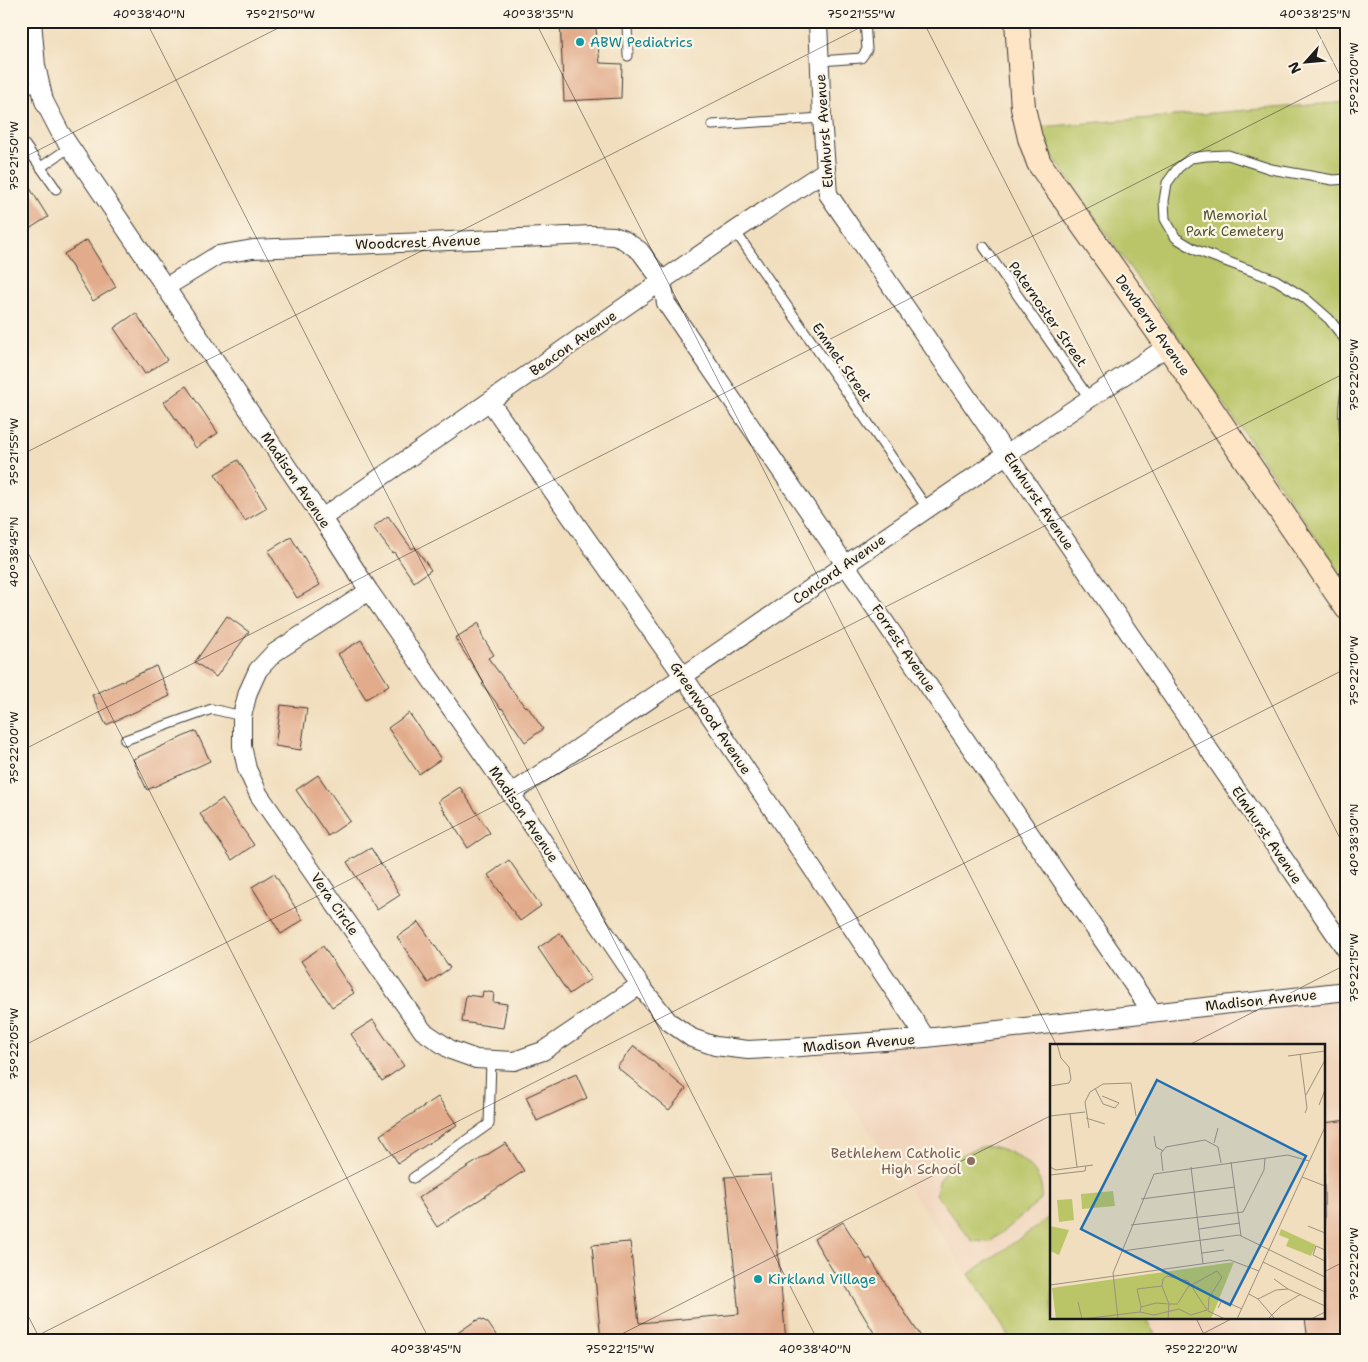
<svg xmlns="http://www.w3.org/2000/svg" width="1368" height="1362" viewBox="0 0 1368 1362" font-family="'Shantell Sans',sans-serif">
<style>
.built{fill:#f1d5bd;fill-rule:evenodd}
.green{fill:#b9c567;stroke:#6a7042}
.building{fill:#e2ac8c}
.lines{fill:none;stroke-linecap:round;stroke-linejoin:round}
.lane-casing{stroke:#3c3934;stroke-width:11}
.street-casing{stroke:#3c3934;stroke-width:20}
.secondary-casing{stroke:#3c3934;stroke-width:26}
.lane{stroke:#fff;stroke-width:9}
.street{stroke:#fff;stroke-width:18}
.secondary{stroke:#fee5c5;stroke-width:24}
.ticks{fill:none;stroke:#1c1c1c;stroke-width:1;stroke-opacity:0.45}
.culture-dot{fill:#0f9aa8;stroke:#fcf5e5;stroke-width:2}
.education-dot{fill:#8d6e63;stroke:#fcf5e5;stroke-width:2}
.labels{text-anchor:middle;stroke-width:4.5;stroke-linejoin:round;paint-order:stroke}
.culture-label{font-size:14px;fill:#0d838f;stroke:#fcf5e5;text-anchor:start}
.street-label{font-size:14px;fill:#1c1c1c;stroke:#fcf5e5}
.park-label{font-size:14px;fill:#535736;stroke:#fcf5e5}
.education-label{font-size:14px;fill:#785e54;stroke:#fcf5e5;text-anchor:end}
.inset-road{fill:none;stroke:#9c907d;stroke-width:1}
.view{fill:#1f6fb2;fill-opacity:0.15;stroke:#1f6fb2;stroke-width:2.5}
.inset-edge{fill:none;stroke:#1c1c1c;stroke-width:2.5}
.neatline{fill:none;stroke:#1c1c1c;stroke-width:2}
.ticks-label{font-size:12px;text-anchor:middle;fill:#1c1c1c}
</style>
<rect width="100%" height="100%" fill="#fcf5e5"/>
<filter id="ink" filterUnits="userSpaceOnUse"><feTurbulence type="fractalNoise" baseFrequency=".02" numOctaves="2"/><feDisplacementMap in="SourceGraphic" scale="10" xChannelSelector="R" yChannelSelector="G"/><feConvolveMatrix kernelMatrix="1 2 1 2 8 2 1 2 1" color-interpolation-filters="sRGB"/></filter>
<filter id="wash" filterUnits="userSpaceOnUse"><feTurbulence type="fractalNoise" baseFrequency=".0096" numOctaves="4" result="noise"/><feDisplacementMap in="SourceGraphic" scale="20" xChannelSelector="R" yChannelSelector="G"/><feGaussianBlur stdDeviation="1.12" result="paint"/><feColorMatrix in="noise" values="0 0 0 0 0 0 0 0 0 0 0 0 0 0 0 0 0 1.4 0 .05"/><feComposite in="paint" operator="in"/></filter>
<g filter="url(#wash)">
<rect width="100%" height="100%" fill="#f1debe"/>
<path class="built" d="M1347,987V1341H1015L811,1047ZM1052,1046H1324V1318H1052Z"/>
<path class="green" d="M1347,102V582L1041,139L1039,127Z
M986,1146C1010,1146 1051,1173 1040,1201L990,1242L972,1241L936,1194C940,1166 959,1152 986,1146Z
M1052,1216V1318H1145L1159,1341H1012L969,1274Z"/>
<g id="blocks">
<path class="building" d="M560,21H595L600,63L622,64L621,98L564,101Z
M21,174L48,217L21,234Z
M87,240L116,287L93,301L64,254Z
M136,313L167,360L145,374L114,328Z
M186,386L218,433L196,448L164,402Z
M238,460L267,508L245,521L215,474Z
M388,516L412,549L415,547L431,570L414,582L394,552L392,553L373,527Z
M291,537L320,585L297,598L268,551Z
M227,616L249,632L216,677L195,662Z
M479,623L482,636L494,655L488,658L525,707L527,706L543,729L525,742L502,708L501,709L482,684L484,683L455,638Z
M361,640L389,685L366,699L338,654Z
M156,666L170,696L106,725L92,695Z
M281,705L307,708L301,750L275,746Z
M409,713L441,759L419,774L388,728Z
M196,731L210,761L147,790L133,759Z
M318,775L350,821L328,836L296,790Z
M460,787L490,833L468,848L438,801Z
M222,799L254,845L232,860L200,814Z
M371,848L400,895L377,910L347,862Z
M509,860L541,906L520,921L488,875Z
M274,873L303,920L281,934L252,887Z
M419,922L450,968L428,983L397,937Z
M560,933L591,979L569,994L538,948Z
M323,946L354,993L332,1007L301,961Z
M483,991L494,993L493,1002L507,1004L503,1028L462,1022L466,995L482,997Z
M373,1020L404,1066L382,1081L351,1034Z
M634,1046L686,1089L669,1110L617,1067Z
M576,1074L587,1098L537,1121L526,1097Z
M438,1097L457,1125L398,1163L380,1135Z
M1347,1120V1341H1308L1305,1318H1324V1123Z
M506,1143L524,1171L437,1227L418,1198Z
M771,1175L786,1341H601L592,1245L630,1242L639,1323L739,1314L725,1177Z
M843,1222L867,1260L870,1258L889,1289L924,1341H879L842,1280L839,1281L814,1239Z
M481,1319L488,1323L500,1341H446L475,1321Z"/>
</g>
</g>
<g filter="url(#ink)">
<use href="#blocks" fill-opacity="0" stroke="#3c3934" stroke-width="1"/>
<g class="lines">
<g class="lane-casing">
<path id="lane" d="M627,21L628,56
M820,61L861,58L867,50L865,21
M21,89L40,85
M712,125L822,118
M25,145L56,189
M41,167L70,147
M1347,179L1333,180L1271,169L1228,155L1206,156L1191,158L1178,168L1167,183L1164,201L1165,219L1176,238L1196,250L1276,280L1305,298L1329,319L1347,342
M735,231L927,508
M984,247L1089,398
M1347,387C1342,405 1344,432 1347,451
M125,740L212,709L242,716
M413,1178L489,1124L491,1061"/>
</g>
<g class="street-casing">
<path id="street" d="M32,21L36,66L44,101L60,132L322,518L369,591L511,794L640,985L668,1021L692,1038L715,1046L748,1050L787,1048L926,1038L1347,991
M818,21L822,118L828,194L1347,951
M166,287L218,255L253,249L592,235L614,236L624,240L640,251L662,281L666,303L1152,1012
M490,402L684,677L926,1038
M322,518C490,403 655,282 825,171
M369,591L274,653L258,670L248,692L242,716V746L247,769L259,795L423,1031L451,1050L476,1059L514,1061L543,1051L640,985
M511,794C730,645 947,493 1168,346"/>
</g>
<g class="secondary-casing">
<path id="secondary" d="M1017,21L1023,108L1030,138L1039,163L1168,346L1347,608"/>
</g>
<use href="#lane" class="lane"/>
<use href="#street" class="street"/>
<use href="#secondary" class="secondary"/>
</g>
</g>
<path class="ticks" d="M146,21L818,1341M535,21L1057,1046M923,21L1347,852M1312,21L1347,89M21,159L292,21M21,455L873,21M21,539L430,1341M21,751L1347,76M1187,1046L1347,964M21,1047L1347,372M1324,1272L1347,1260M21,1302L41,1341M1196,1318L1207,1341M27,1341L1347,668M608,1341L1052,1115M1189,1341L1233,1318"/>
<g class="culture-dot">
<circle cx="580" cy="42" r="5"/>
<circle cx="758" cy="1279" r="5"/>
</g>
<circle class="education-dot" cx="971" cy="1161" r="5"/>
<g class="labels">
<g class="culture-label">
<text x="590" y="47">ABW Pediatrics</text>
<text x="768" y="1284">Kirkland Village</text>
</g>
<g class="street-label">
<text transform="translate(824 131) rotate(-94)" y="5">Elmhurst Avenue</text>
<text transform="translate(418 242) rotate(-2)" y="5">Woodcrest Avenue</text>
<text transform="translate(1048 314) rotate(55)" y="5">Paternoster Street</text>
<text transform="translate(1153 325) rotate(55)" y="5">Dewberry Avenue</text>
<text transform="translate(573 343) rotate(-35)" y="5">Beacon Avenue</text>
<text transform="translate(842 362) rotate(55)" y="5">Emmet Street</text>
<text transform="translate(296 480) rotate(56)" y="5">Madison Avenue</text>
<text transform="translate(1039 501) rotate(56)" y="5">Elmhurst Avenue</text>
<text transform="translate(839 569) rotate(-35)" y="5">Concord Avenue</text>
<text transform="translate(904 648) rotate(56)" y="5">Forrest Avenue</text>
<text transform="translate(711 718) rotate(56)" y="5">Greenwood Avenue</text>
<text transform="translate(524 814) rotate(56)" y="5">Madison Avenue</text>
<text transform="translate(1267 835) rotate(56)" y="5">Elmhurst Avenue</text>
<text transform="translate(335 904) rotate(55)" y="5">Vera Circle</text>
<text transform="translate(1261 1000) rotate(-6)" y="5">Madison Avenue</text>
<text transform="translate(859 1043) rotate(-4)" y="5">Madison Avenue</text>
</g>
<g class="park-label">
<text x="1235" y="220">Memorial<tspan x="1235" dy="16">Park Cemetery</tspan></text>
</g>
<g class="education-label">
<text x="961" y="1158">Bethlehem Catholic<tspan x="961" dy="16">High School</tspan></text>
</g>
</g>
<g transform="translate(1050 1044)">
<rect width="275" height="275" fill="#f1debe"/>
<path d="M63,147L65,162L32,165L31,150ZM22,155L24,176L9,178L7,156ZM0,182L19,186L9,211L0,207ZM231,185L266,201L261,212L236,202L239,195L229,191ZM184,218L161,275H6L2,244Z" fill="#b9c567"/>
<path class="inset-road" d="M250,10L257,64L255,69M238,12L275,7M0,42L19,39L21,35L19,23L11,14L7,0M45,44L53,60L65,64L69,59L52,52M256,51L275,16M269,61L275,46M20,70L27,123M0,72L35,68M36,74L55,80M39,84L35,58L40,48L53,40L81,39L86,72M104,92L106,103L113,107M164,99L168,84M181,118L191,192M0,123L6,126L43,121M141,123L153,220M113,127L111,109L116,103L155,96L168,103L171,119M0,131L35,127L36,122M252,133L275,142M91,155L185,143M81,181L193,168L214,126L215,114M258,182L275,189M149,185L190,179M275,206L266,202L263,211L275,217M72,207L189,191L275,233M152,209L174,206M213,218L275,248M224,235L238,245M0,241L180,216L209,227M199,250L208,255L225,275M208,255L226,246L238,245L275,262M28,258L32,275M128,259L138,243L167,227L172,233L159,254L158,267M168,264L172,256L192,265M158,267L175,275M90,268L104,271L129,265L141,271L157,266L138,237L117,232L113,235L112,242M32,275L90,268L91,263L106,259L119,260L112,242L87,245L91,263M68,275L63,229L104,130L238,111L259,117M118,275L119,260H128M187,275L275,83M218,275L231,262L251,250M261,275L275,268"/>
<path class="view" d="M107,36L256,112L180,261L31,185Z"/>
<rect width="275" height="275" class="inset-edge"/>
</g>
<rect width="1368" height="1362" fill="none" stroke="#fcf5e5" stroke-width="55"/>
<g transform="translate(1306 62) rotate(243)" stroke="#fcf5e5" stroke-width="4" paint-order="stroke">
<path d="M0-4L9 19L0 12L-9 19Z" fill="#1c1c1c"/>
<text y="-8" font-size="14" font-weight="bold" text-anchor="middle" fill="#1c1c1c">N</text>
</g>
<rect x="28" y="28" width="1312" height="1306" class="neatline"/>
<g class="ticks-label">
<text x="149" y="18">40°38'40"N</text>
<text x="280" y="18">75°21'50"W</text>
<text x="538" y="18">40°38'35"N</text>
<text x="861" y="18">75°21'55"W</text>
<text x="1315" y="18">40°38'25"N</text>
<text transform="translate(1354 79) rotate(-90)" y="4">75°22'00"W</text>
<text transform="translate(14 156) rotate(-90)" y="4">75°21'50"W</text>
<text transform="translate(1354 375) rotate(-90)" y="4">75°22'05"W</text>
<text transform="translate(14 452) rotate(-90)" y="4">75°21'55"W</text>
<text transform="translate(14 552) rotate(-90)" y="4">40°38'45"N</text>
<text transform="translate(1354 671) rotate(-90)" y="4">75°22'10"W</text>
<text transform="translate(14 748) rotate(-90)" y="4">75°22'00"W</text>
<text transform="translate(1354 840) rotate(-90)" y="4">40°38'30"N</text>
<text transform="translate(1354 968) rotate(-90)" y="4">75°22'15"W</text>
<text transform="translate(14 1044) rotate(-90)" y="4">75°22'05"W</text>
<text transform="translate(1354 1264) rotate(-90)" y="4">75°22'20"W</text>
<text x="426" y="1353">40°38'45"N</text>
<text x="620" y="1353">75°22'15"W</text>
<text x="815" y="1353">40°38'40"N</text>
<text x="1201" y="1353">75°22'20"W</text>
</g>
</svg>
